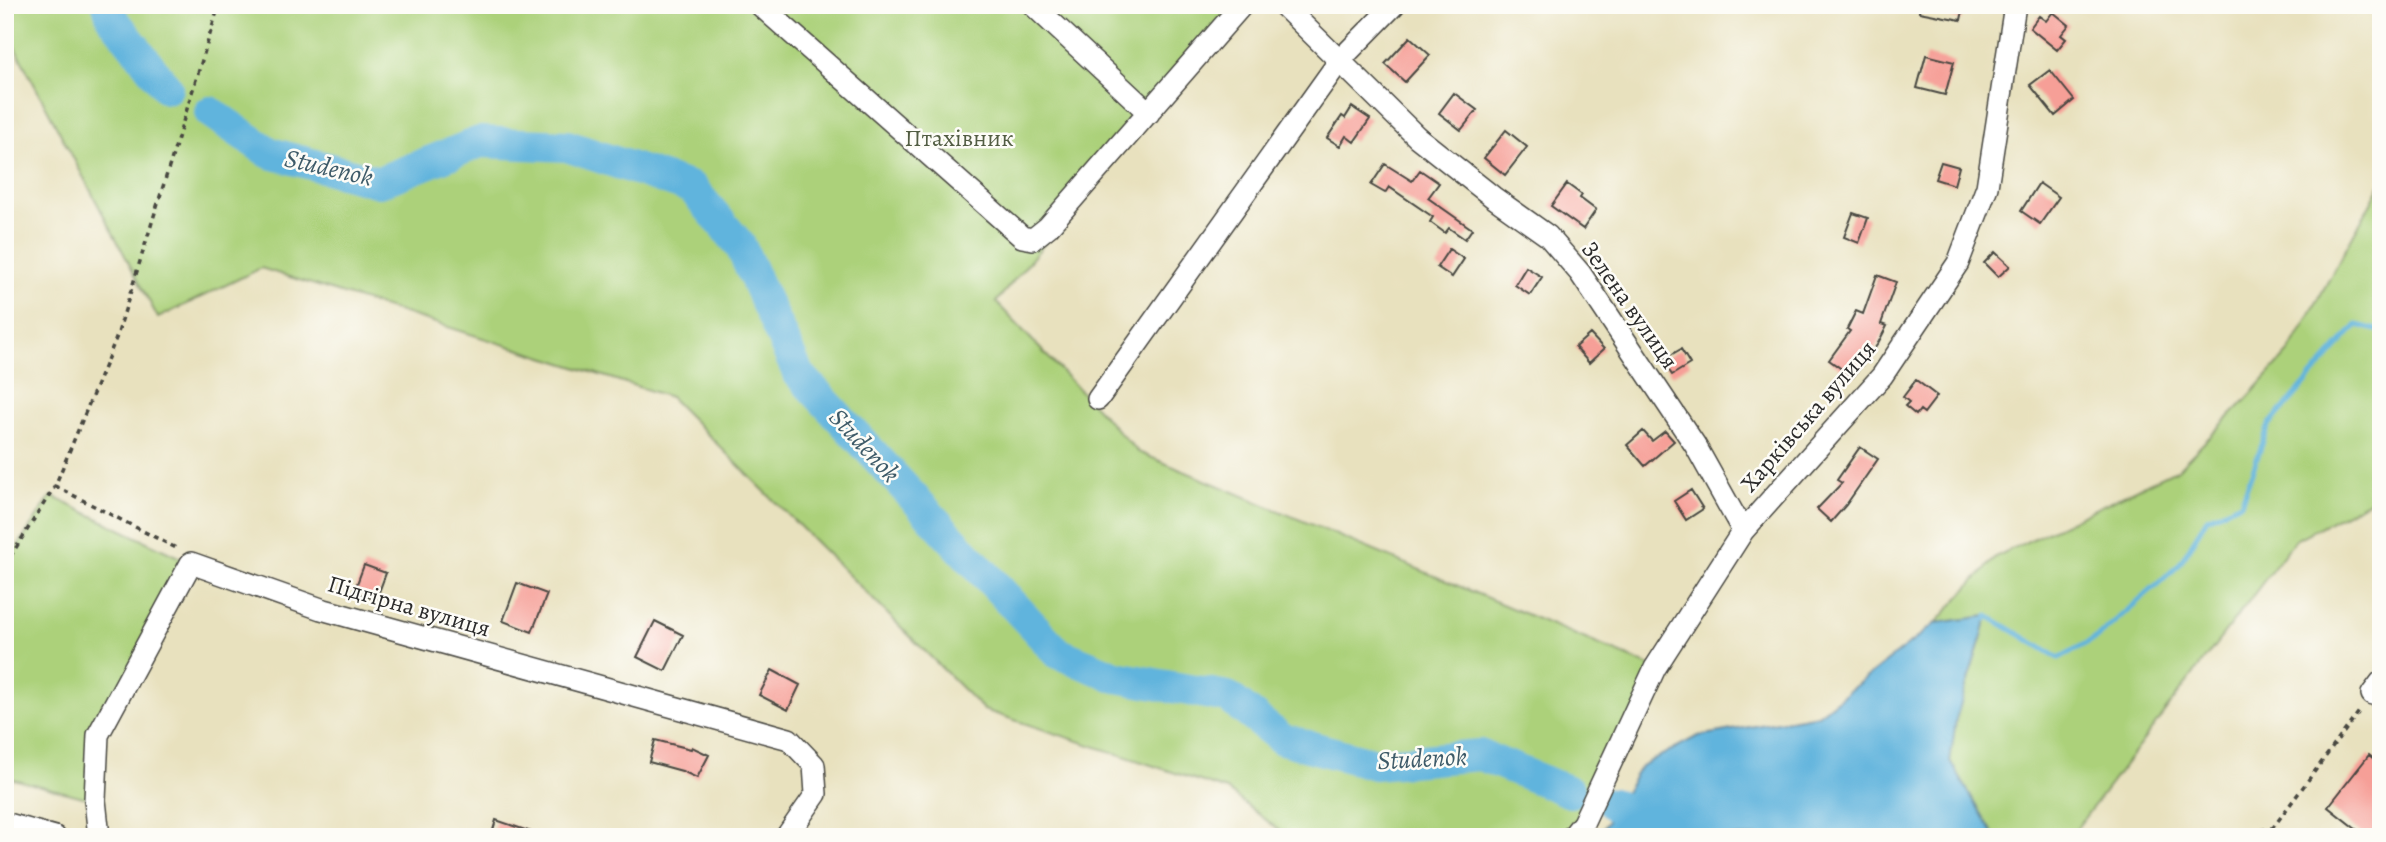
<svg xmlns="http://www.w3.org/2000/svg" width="2386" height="842" viewBox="0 0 2386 842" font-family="Alegreya,serif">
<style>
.green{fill:#acd17a;stroke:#6c7e52;stroke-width:2}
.water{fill:#61b4dd;stroke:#467084;stroke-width:2}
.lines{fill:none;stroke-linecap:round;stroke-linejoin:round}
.stream{stroke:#61b4dd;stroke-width:5}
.river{stroke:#61b4dd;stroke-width:32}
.building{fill:#f69f97}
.minor-casing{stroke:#474641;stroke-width:24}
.path{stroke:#474641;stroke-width:3.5;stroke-dasharray:5 5;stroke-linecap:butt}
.minor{stroke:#fff;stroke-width:21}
.labels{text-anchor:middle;stroke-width:5;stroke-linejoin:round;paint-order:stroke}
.park-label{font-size:24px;fill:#525d43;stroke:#fdfcf7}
.street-label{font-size:24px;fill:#2b2b2b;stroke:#fdfcf7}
.water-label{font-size:26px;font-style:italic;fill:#3e5b69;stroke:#fdfcf7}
</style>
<rect width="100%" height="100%" fill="#fdfcf7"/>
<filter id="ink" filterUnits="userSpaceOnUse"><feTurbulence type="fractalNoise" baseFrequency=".0143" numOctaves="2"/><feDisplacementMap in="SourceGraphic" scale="14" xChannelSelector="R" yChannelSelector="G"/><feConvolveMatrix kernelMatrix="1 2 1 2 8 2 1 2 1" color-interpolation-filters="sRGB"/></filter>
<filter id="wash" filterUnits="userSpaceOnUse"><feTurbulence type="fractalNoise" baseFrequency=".00686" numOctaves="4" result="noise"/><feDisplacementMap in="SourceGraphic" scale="28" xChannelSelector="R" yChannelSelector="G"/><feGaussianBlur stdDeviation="1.57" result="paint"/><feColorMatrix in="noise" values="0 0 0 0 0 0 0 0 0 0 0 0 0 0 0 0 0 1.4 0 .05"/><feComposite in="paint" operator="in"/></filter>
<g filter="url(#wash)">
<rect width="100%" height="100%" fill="#e8e1be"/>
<path class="green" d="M5,5H1242L996,302L1138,452L1655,668L1572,837H1288L1227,790L984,710L670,397L261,268L158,318L5,29Z
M2381,184V495L2295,540L2070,837H1990L1993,833L1950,761L1956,719L1988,616L1936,623L1997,556L2178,469L2243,403L2290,351Z
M51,496L191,563L98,735L95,800L5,777V565Z"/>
<path class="water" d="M1988,616L1956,719L1950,761L1993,833L1990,837H1598L1641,766L1698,736L1818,715L1936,623Z"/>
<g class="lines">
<path class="stream" d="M1986,619L1988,616L2059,658L2096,638L2179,565L2207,518L2241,503L2269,425L2357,325L2381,331"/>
<path class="river" d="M108,5L112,18L167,88
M210,112L270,153L379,182L480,142L567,146L692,188L740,245L798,373L1058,653L1116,677L1228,697L1282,739L1375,764L1480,755L1570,792
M1613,804L1654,837"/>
</g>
<g id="blocks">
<path class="building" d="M1920,5H1964L1961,20L1919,12Z
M2053,12L2069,25L2061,35L2066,39L2057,50L2030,28L2039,16L2046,21Z
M1410,37L1430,55L1405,82L1385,64Z
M1926,55L1954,62L1945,95L1917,88Z
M2050,70L2074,100L2055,116L2030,85Z
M1454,93L1477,110L1461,130L1439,113Z
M1352,107L1370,119L1354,142L1346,136L1340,146L1327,138L1342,116L1345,118Z
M1506,130L1527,147L1505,175L1484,158Z
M1941,162L1959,167L1954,185L1935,179Z
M1385,164L1412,181L1420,170L1439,183L1428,198L1472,229L1465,239L1449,228L1445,233L1430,222L1433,217L1389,187L1385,193L1371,185Z
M2039,183L2059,197L2040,224L2021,211Z
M1567,184L1582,195L1580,198L1596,210L1583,229L1551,206Z
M1853,213L1868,218L1859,243L1844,237Z
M1449,249L1464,259L1452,277L1437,267Z
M1995,252L2010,266L1998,277L1984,263Z
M1526,267L1542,277L1530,295L1515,285Z
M1877,275L1896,282L1881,324L1887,326L1877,345L1853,377L1829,360L1850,331L1847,329L1856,311L1863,314Z
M1590,334L1604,349L1589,363L1575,347Z
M1681,349L1690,364L1672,375L1662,360Z
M1916,380L1937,396L1924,413L1920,410L1916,415L1905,406L1909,402L1903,397Z
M1643,431L1652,441L1665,431L1674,441L1645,466L1627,445Z
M1860,447L1878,459L1846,505L1831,522L1817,509L1842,483L1837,480Z
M1691,490L1703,509L1686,520L1674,501Z
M364,565L386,573L376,600L354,592Z
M517,583L547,594L532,632L503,621Z
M655,621L683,635L665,671L637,657Z
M772,670L800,685L788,710L759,695Z
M655,740L691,749L692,747L709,755L697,778L682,771L649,762Z
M2369,755L2381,765V837H2366L2328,807Z
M496,820L537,834V837H491Z"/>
</g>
</g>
<g filter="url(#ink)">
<use href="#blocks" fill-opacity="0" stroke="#474641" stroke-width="2"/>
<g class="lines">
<g class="minor-casing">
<path id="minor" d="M760,5L1022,237L1033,239L1048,227L1242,5
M1033,5L1149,113
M1283,5L1417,137L1493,197L1548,236L1580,273L1695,445L1743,531
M1098,399L1340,60L1394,5
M2372,694L2381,682
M5,823L55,837
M99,837L95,800L98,735L191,563L321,609L789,739L814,765L816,794L786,837
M1572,837L1583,823L1655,668L1743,531L1882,376L1958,263L1987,187L2015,5"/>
</g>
<path class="path" d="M55,486L178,549
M5,565L55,486L117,336L219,5
M2221,837L2272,828
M2266,837L2361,709"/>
<use href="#minor" class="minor"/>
</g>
</g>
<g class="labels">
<g class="park-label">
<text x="959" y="146">Птахівник</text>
</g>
<g class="street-label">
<text transform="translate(1630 305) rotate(55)" y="8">Зелена вулиця</text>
<text transform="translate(1808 416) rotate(-49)" y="8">Харківська вулиця</text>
<text transform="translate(409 606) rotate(16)" y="8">Підгірна вулиця</text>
</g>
<g class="water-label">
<text transform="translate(329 167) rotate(13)" y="9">Studenok</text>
<text transform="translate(865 445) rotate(47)" y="9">Studenok</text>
<text transform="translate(1422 758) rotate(-3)" y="9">Studenok</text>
</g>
</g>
<rect width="2386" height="842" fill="none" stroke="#fdfcf7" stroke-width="28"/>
</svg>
